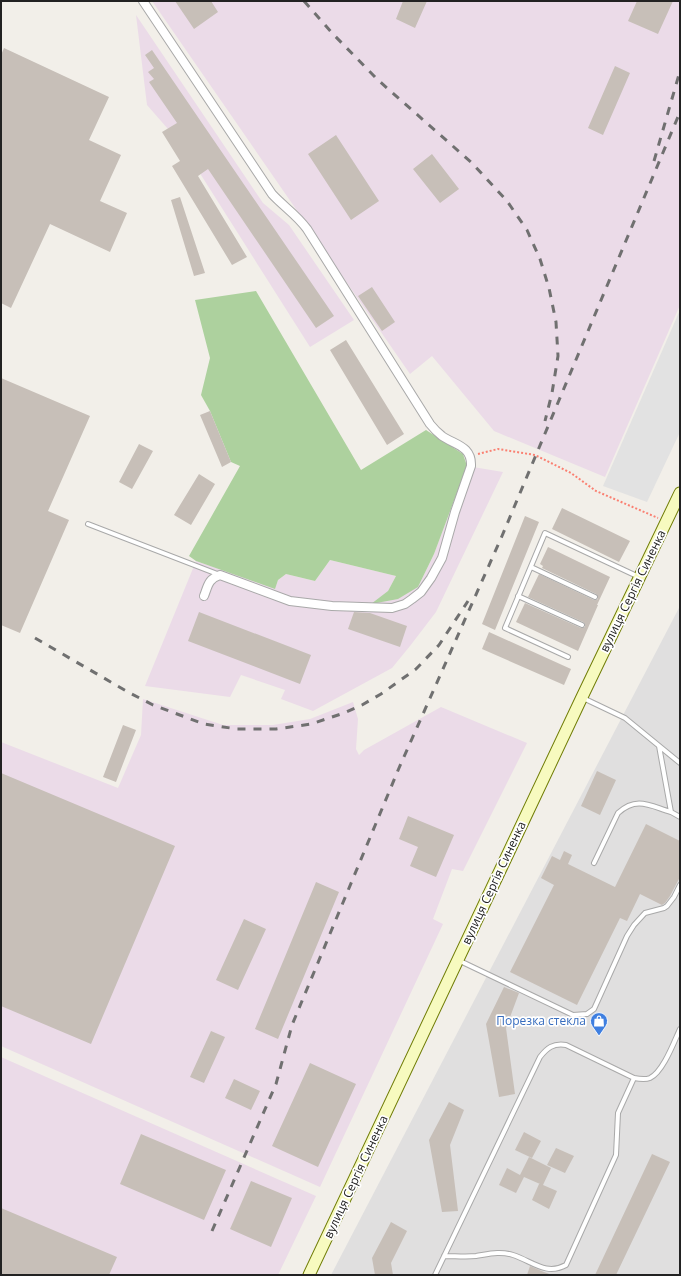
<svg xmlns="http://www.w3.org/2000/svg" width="681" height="1276" viewBox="0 0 681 1276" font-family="'Open Sans',sans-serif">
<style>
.residential{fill:#e0dfdf}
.industrial{fill:#ebdbe8}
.forest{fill:#add19e}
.parking{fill:#e2e2e2}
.building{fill:#c7bfb8}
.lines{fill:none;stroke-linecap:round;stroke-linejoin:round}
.lane-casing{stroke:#a9a9a9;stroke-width:6}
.street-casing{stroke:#a9a9a9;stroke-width:10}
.secondary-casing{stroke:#707d05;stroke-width:13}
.path{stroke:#fa8072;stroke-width:2;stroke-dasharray:2 2;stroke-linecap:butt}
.lane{stroke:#fff;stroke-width:4}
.street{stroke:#fff;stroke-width:8}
.secondary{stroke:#f7fabf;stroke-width:11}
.rail{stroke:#707070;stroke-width:3;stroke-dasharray:8 8;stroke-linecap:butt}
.labels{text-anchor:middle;stroke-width:3.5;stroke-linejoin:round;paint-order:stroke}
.street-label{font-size:12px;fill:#222;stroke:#fff}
.shop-label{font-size:12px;fill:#366cbe;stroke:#fff;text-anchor:end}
</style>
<rect width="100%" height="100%" fill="#f2efe9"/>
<path class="residential" d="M680,606V1275H331Z"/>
<path class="industrial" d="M152,1H680V305L605,477L494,431L432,356L410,374Z
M136,15L263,203L289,225L354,320L310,347L182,145L147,105Z
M467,466L503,472L436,612L410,646L392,668L313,711L281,699L285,690L241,675L230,697L145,686L196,561L275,588L278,580L286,574L315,581L330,560L396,576L388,591L418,587L434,554Z
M143,699L223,725H273L310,719L353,702L358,719L356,749L359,755L364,750L441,707L527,743L463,871L452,869L433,919L443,924L320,1187L1,1046V742L118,788L141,735Z
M1,1057L316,1196L278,1275H1Z"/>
<path class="forest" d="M256,291L361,470L426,430L463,454L467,466L434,554L418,587L398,599L371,604L388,591L396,576L330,560L315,581L286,574L278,580L275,589L196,561L189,556L240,466L231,462L210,411L201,395L210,358L195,300Z"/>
<path class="parking" d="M680,310V432L647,502L603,486Z"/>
<path class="building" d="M175,1H211L218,12L194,29Z
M403,1H427L415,28L396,19Z
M637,1H673L658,34L628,21Z
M4,48L109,97L89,140L121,155L100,201L127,213L110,252L50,224L11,308L1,303V55Z
M152,50L334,316L316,328L208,169L198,176L247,257L232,265L172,166L180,161L162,132L177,123L149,82L154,79L148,72L154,68L145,55Z
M615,66L630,73L603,135L588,128Z
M336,135L379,201L351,220L308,154Z
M432,154L459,189L440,203L413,169Z
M180,197L205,273L194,276L171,200Z
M372,287L395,322L382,331L358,296Z
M346,340L404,434L387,445L330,350Z
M1,378L90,416L48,511L69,520L20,633L1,625Z
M210,411L231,462L222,467L200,415Z
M139,444L153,451L132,489L119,482Z
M199,474L215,484L191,525L174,515Z
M562,508L630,541L619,562L552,529Z
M525,516L539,522L495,630L482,624Z
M548,547L610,577L597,605H598L578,651L516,622L525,603L581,628L585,627V624L583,622L528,597L539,574L594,600H597L598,598L596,594L542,568L543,566L540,564Z
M199,612L311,655L300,684L188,641Z
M354,612L370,613L407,626L400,647L348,629Z
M489,632L571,669L564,685L482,649Z
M123,725L136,730L116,782L103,777Z
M597,771L616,780L600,815L581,806Z
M1,773L175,846L91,1044L1,1006Z
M408,816L454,835L436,877L410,866L418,847L399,839Z
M646,824L680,841V877L670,896L665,903L662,905L640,894L627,921L620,918L577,1005L510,972L554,885L541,878L552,856L560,860L564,851L572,855L568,864L615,887Z
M316,882L339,892L278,1039L255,1029Z
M244,919L266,929L238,990L216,980Z
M504,987L519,993L506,1028L515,1094L499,1097L486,1024Z
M211,1031L225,1037L204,1083L190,1077Z
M310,1063L356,1084L318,1167L272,1146Z
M234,1079L260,1091L251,1110L225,1098Z
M449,1102L464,1110L450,1145L458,1211L442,1212L429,1140Z
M524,1132L541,1141L532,1158L515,1150Z
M141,1134L226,1170L204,1220L120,1184Z
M556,1148L574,1156L565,1173L547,1165Z
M652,1154L670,1162L616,1275H595Z
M529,1157L551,1168L543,1185L557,1191L549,1209L532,1200L539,1184H540L524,1177L516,1193L499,1185L507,1168L520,1175Z
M251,1181L292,1198L271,1247L230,1229Z
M1,1208L117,1257L109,1275H1Z
M391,1222L407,1231L391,1263L393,1275H375L372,1258Z
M530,1266L544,1272L552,1275H527Z"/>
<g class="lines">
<g class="lane-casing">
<path id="lane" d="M88,524L220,575
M531,567L595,597
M518,596L582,625
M568,657L505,628L545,533L639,577
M583,698L625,718L680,763
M659,746L671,812L680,817
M594,863L618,813C637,796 650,806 671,812
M460,961L573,1015L587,1014L594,1009L627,936L634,925L645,913L664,908L667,906L674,897L680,885
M444,1256C455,1256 466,1257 476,1256C489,1254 500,1251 513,1255C532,1261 546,1276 566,1265L616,1155L618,1113L634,1078C639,1079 645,1080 650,1078C663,1072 674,1042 680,1029
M435,1275L540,1057C547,1048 553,1043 566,1045L634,1078"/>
</g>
<g class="street-casing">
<path id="street" d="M143,1L272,194C283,206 297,215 307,229L430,424C434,429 437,432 442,436C455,445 472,446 471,466L455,512L442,558L431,578L421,592L412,599L405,604L392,608L332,606L290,601L220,575C208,579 208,586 204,596"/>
</g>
<g class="secondary-casing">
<path id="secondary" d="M309,1275L582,697L680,493"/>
</g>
<path class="path" d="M478,454L498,449L535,455L571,473L596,491L658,518"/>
<use href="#lane" class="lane"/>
<use href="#street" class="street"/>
<use href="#secondary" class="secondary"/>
<path class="rail" d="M304,1L332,33L378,80L472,163L507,201L527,230L540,259L549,288L556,322L558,356L552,393L545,421
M654,161L680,71
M35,638L128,692L153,705L204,724L237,729H276L311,724L344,713L362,705L381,694L416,669L439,645L468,601
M212,1231L276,1084L292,1025L399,768L502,536L680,112"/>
</g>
<defs>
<g id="shop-pin" transform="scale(0.9)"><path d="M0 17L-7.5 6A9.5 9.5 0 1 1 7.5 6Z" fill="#3f7fe0" stroke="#fff"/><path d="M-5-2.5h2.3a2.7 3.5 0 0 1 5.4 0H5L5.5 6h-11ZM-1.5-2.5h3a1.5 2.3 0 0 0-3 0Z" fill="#fff"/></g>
</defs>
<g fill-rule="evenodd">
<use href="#shop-pin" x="599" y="1021"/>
</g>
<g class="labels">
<g class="street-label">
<text transform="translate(633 591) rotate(-64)" y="4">вулиця Сергія Синенка</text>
<text transform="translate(494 883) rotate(-65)" y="4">вулиця Сергія Синенка</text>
<text transform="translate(356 1177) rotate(-65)" y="4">вулиця Сергія Синенка</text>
</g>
<g class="shop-label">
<text x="586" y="1025">Порезка стекла</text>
</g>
</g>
<rect width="681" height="1276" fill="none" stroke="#222222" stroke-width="4"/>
</svg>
